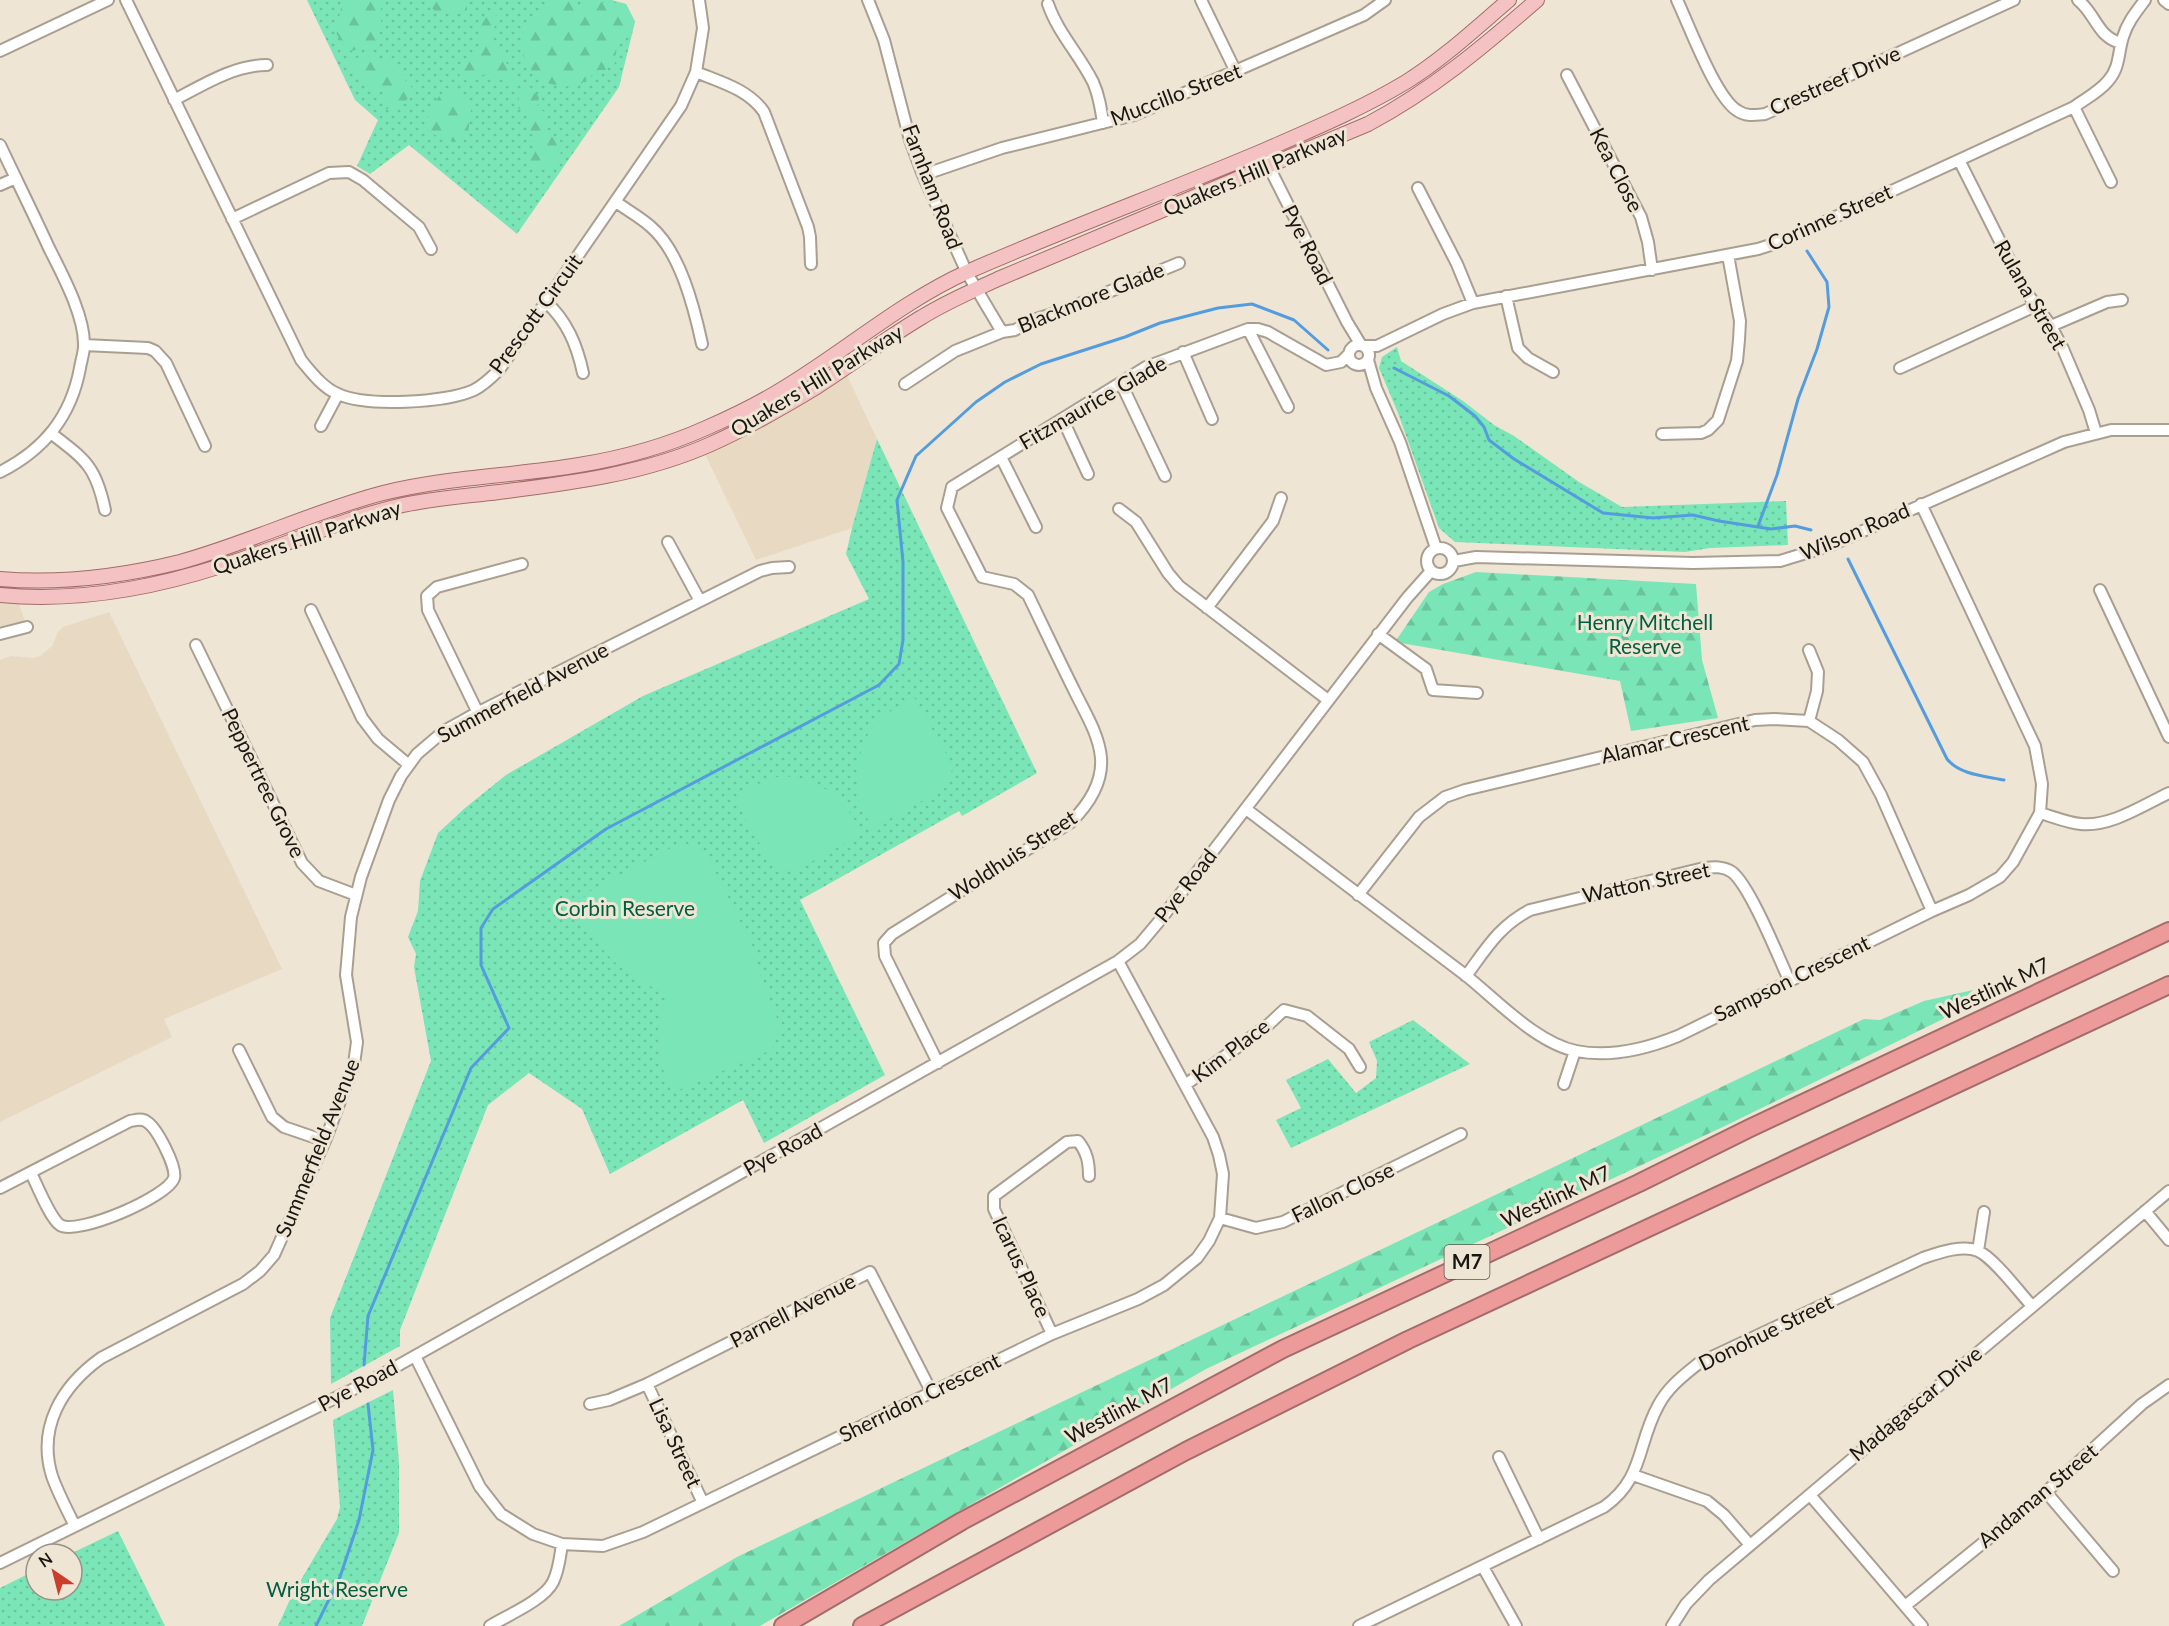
<svg xmlns="http://www.w3.org/2000/svg" width="2169" height="1626" viewBox="0 0 2169 1626" font-family="Lato,sans-serif">
<style>
.built{fill:#e8d9c3}
.green{fill:url(#green-dots)}
.forest{fill:url(#forest-firs)}
.pitch{fill:#7ae5b6}
.lines{fill:none;stroke-linecap:round;stroke-linejoin:round}
.stream{stroke:#549ce0;stroke-width:3}
.minor-casing{stroke:#a99f91;stroke-width:14}
.major-casing{stroke:#a36c6a;stroke-width:16}
.highway-casing{stroke:#a36c6a;stroke-width:20}
.minor{stroke:#fff;stroke-width:10}
.major{stroke:#f4c2c2;stroke-width:14}
.highway{stroke:#ed9a9a;stroke-width:16}
.labels{text-anchor:middle;stroke-width:6;stroke-linejoin:round;paint-order:stroke}
.shield{fill:#efe5d5;stroke:#5a544c;stroke-width:1.5}
.shield-label{font-size:20px;font-weight:bold;fill:#1a1611}
.street-label{font-size:21px;fill:#1a1611;stroke:#efe5d5}
.park-label{font-size:21px;fill:#005f40;stroke:#efe5d5}
</style>
<defs>
<pattern id="green-dots" width="8" height="8" patternUnits="userSpaceOnUse" patternTransform="scale(1.5)"><rect width="8" height="8" fill="#7ae5b6"/><path d="M2 2h.1M6 6h.1" fill="none" stroke="#69c49b" stroke-width="1.8" stroke-linecap="round"/></pattern>
<pattern id="forest-firs" width="22" height="20" patternUnits="userSpaceOnUse" patternTransform="scale(1.5)"><rect width="22" height="20" fill="#7ae5b6"/><path d="M5 1l3.5 6h-7zM16 11l3.5 6h-7z" fill="#69c49b"/></pattern>
</defs>
<rect width="100%" height="100%" fill="#efe5d5"/>
<path class="built" d="M844,369L877,439L852,528L756,560L702,448Z
M0,595L16,596L27,627L0,634Z
M109,612L282,969L164,1019L172,1037L0,1122V660L11,656L34,658L40,656L52,646L58,632L63,627Z"/>
<path class="green" d="M307,0H612L626,4L635,22L619,87L517,234L409,145L370,174L357,166L378,120L355,100Z
M1397,347L1401,361L1463,401L1494,425L1514,436L1579,482L1622,507L1786,501L1788,545L1710,548L1685,552L1455,542L1439,528L1398,413L1379,368L1382,357Z
M877,439L1037,773L962,816L959,811L800,900L885,1075L764,1143L743,1100L610,1174L582,1109L529,1073L488,1105L400,1330V1346L331,1384L330,1318L431,1061L414,967L416,954L408,937L418,911L420,881L438,833L465,808L506,775L643,696L869,599L846,554L852,528Z
M1413,1020L1470,1064L1291,1148L1276,1120L1301,1108L1286,1080L1328,1059L1356,1093L1376,1078L1377,1061L1369,1042Z
M393,1390L399,1463V1533L362,1626H278L292,1595L337,1519L340,1507L333,1420Z
M118,1531L165,1626H0V1588L36,1570V1590H72V1554H70Z"/>
<path class="forest" d="M351,0H381V29L372,48L347,51L336,33L341,8Z
M423,0H467V10L460,14L435,11Z
M554,0H572L573,5L583,8L591,1C603,4 614,1 626,4L635,22L614,46L616,51L615,63L605,70H598L581,84L572,87L550,84L532,71L523,55C526,47 521,40 524,32C530,18 548,13 554,0Z
M496,10C497,21 492,31 494,42L504,49C505,62 506,67 517,74L515,83L503,88V78L486,74L462,81L458,71L467,58L477,54L480,45C475,32 484,16 496,10Z
M369,56L395,61L397,71L413,89C407,103 400,107 386,109L381,102L387,91L367,90L359,77L349,72L344,60Z
M530,87L539,97L537,109L546,112L548,124L547,135L560,140C564,164 554,167 533,171L526,158L535,145L537,135L530,134L524,124L529,114L518,108L519,96Z
M446,89L460,94L471,110L468,133L455,142C442,140 433,135 424,126L437,99Z
M1476,572L1696,584L1702,660L1718,718L1631,731L1620,681L1395,642L1429,592L1443,584Z
M1973,990L1943,1019L1727,1125L1206,1369L760,1626H619L737,1557L1864,1019L1880,1020L1924,1001Z"/>
<path class="pitch" d="M914,697L953,766L947,787L873,828C868,820 863,812 860,803C853,778 858,743 876,724C887,712 900,705 914,697Z
M783,776C824,779 843,799 863,833L793,872L772,866L735,799C750,788 763,779 783,776Z
M682,842L705,851L753,947L760,975L781,1028L771,1050L672,1093C657,1060 652,1027 668,994C621,976 598,950 574,906L593,889Z"/>
<g class="lines">
<path class="stream" d="M1394,368L1449,396L1475,416L1484,427L1489,440L1514,459L1603,513L1653,518L1693,515L1719,521L1771,529L1795,526L1811,530
M1758,526L1777,475L1798,399L1817,349L1829,307L1827,282L1807,251
M1848,559L1947,759C1960,775 1985,776 2004,780
M364,1365L368,1316L471,1068L509,1028L481,965V928L493,909L606,829L879,685L899,664L903,640V562L897,500L916,456L976,402L1005,382L1041,364L1125,337L1160,323L1218,308L1252,304L1294,320L1328,350
M316,1626L340,1577L359,1520L373,1450L368,1404"/>
<g class="minor-casing">
<path id="minor" d="M126,0L301,360C311,372 323,388 338,394C366,407 446,403 474,390C484,385 491,378 499,370L681,106L696,72L703,28L699,0
M868,0L884,40L910,140L923,175L967,273L1002,332
M1201,0L1236,72
M1677,0C1689,25 1716,99 1738,111C1747,117 1756,115 1765,114L2014,0
M2078,0C2096,14 2097,37 2121,43
M2164,0L2169,4
M1048,4C1058,33 1079,54 1093,82C1099,95 1101,109 1103,123
M0,51L108,0
M696,72C720,82 748,89 764,112L808,227L810,237L811,264
M1567,75L1641,217L1648,242L1652,270
M174,100C203,85 234,65 267,65
M2074,107L2111,182
M0,145C16,179 33,213 49,248C62,274 85,316 84,346C84,353 81,361 80,368C71,417 44,450 0,472
M1261,151L1347,322L1361,345
M1959,160L2024,289L2051,326L2063,349L2089,410L2096,433
M923,175L1002,148L1134,115L1364,15L1385,0
M0,185L16,178
M1418,188L1457,264L1473,303
M616,202C627,210 640,217 650,226C680,251 694,307 702,344
M232,219L329,173L349,172L363,180L419,227L431,249
M1506,296L1518,348L1528,358L1553,372
M546,302C567,321 577,345 583,373
M2051,326L2107,302L2122,300
M1248,329L1288,407
M1349 355a10 10 0 1 1 20 0a10 10 0 1 1-20 0Z
M84,345L148,348L155,351L166,363L205,446
M1364,346H1377L1443,314L1473,303L1758,249L1783,241L2074,107C2085,99 2099,92 2108,81C2120,68 2118,52 2123,37C2127,23 2136,12 2145,0
M1183,352L1212,419
M1368,360L1376,388L1400,442L1436,548
M1900,368L2035,306
M1121,383L1165,476
M905,384L955,351L1002,332L1015,330L1033,320L1062,311L1179,263
M1063,420L1088,474
M321,426L338,394
M52,434C86,460 96,467 105,510
M1662,434L1701,433L1708,430L1718,420L1737,361L1739,340L1740,321L1728,255
M1001,457L1036,527
M1119,509L1136,522L1168,573L1179,586L1328,700
M668,542L700,601
M1427 561a13 13 0 1 1 26 0a13 13 0 1 1-26 0Z
M1454,561L1476,557L1693,563L1780,561L1829,546L2064,442L2111,430H2169
M2100,590L2169,737
M1207,608L1273,521L1281,498
M311,610L362,718L378,739L409,765
M0,634L27,627
M1378,634L1426,669L1433,690L1477,693
M196,645L302,863L319,881L356,895
M478,713L428,610L427,596L437,587L522,564
M1809,721L1817,691L1818,672L1809,650
M1246,809C1318,864 1391,919 1464,974C1496,999 1536,1043 1576,1051C1611,1058 1646,1049 1678,1036L1932,911L1969,895L2000,877L2013,862L2040,813L2042,784L2035,746L1921,504
M2040,813C2054,817 2068,823 2081,824C2111,827 2143,805 2169,793
M1358,895L1419,817L1445,797L1465,790L1755,720L1774,719L1809,721L1838,740L1863,762L1881,795L1932,911
M1466,976C1486,949 1499,926 1530,910L1704,868C1714,867 1723,866 1732,872C1750,886 1778,956 1789,980
M239,1050L272,1117L284,1127L325,1141
M938,1063L885,956L884,943L892,934L1071,822C1088,805 1103,784 1101,758C1099,734 1084,711 1074,690C1058,658 1043,626 1028,595L1014,584L982,577L947,508L952,487L1146,367L1248,329H1258L1268,332L1326,365L1341,362L1349,354
M1564,1084L1575,1051
M1185,1085L1268,1025L1284,1010L1307,1016L1349,1049L1360,1067
M0,1188L130,1121C136,1120 142,1118 147,1122C157,1128 177,1167 174,1178C168,1197 77,1236 60,1225C50,1218 37,1185 31,1173
M2145,1211L2169,1240
M1220,1218L1256,1228L1283,1222L1461,1134
M1978,1251L1984,1212
M1052,1334L994,1209V1196L1067,1142L1078,1141C1087,1152 1089,1162 1089,1176
M415,1356L480,1487L501,1514L533,1534L562,1544L603,1546L643,1532L1052,1334L1138,1299L1164,1285L1197,1258L1209,1241L1220,1218L1223,1174L1219,1155L1213,1137L1118,961
M647,1384L703,1503
M590,1404L609,1400L647,1384L870,1272L932,1393
M1499,1457L1539,1539
M1633,1475L1707,1501L1724,1515L1750,1545
M2046,1492L2113,1571
M1810,1495L1922,1626
M75,1526C67,1510 58,1493 52,1476C37,1427 62,1386 101,1358L243,1284L260,1271L274,1255L325,1141L354,1064L357,1042L346,975L351,917L361,877L389,800L401,776L417,754L444,731L471,716L760,571L772,568L789,567
M0,1563L374,1379L1118,961L1140,944L1161,919L1407,598L1431,571
M1483,1567L1516,1626
M1905,1606L2046,1492L2142,1404L2169,1385
M490,1626C508,1615 544,1600 553,1582C559,1570 560,1557 562,1544
M1359,1626L1604,1507C1644,1479 1637,1444 1658,1406C1668,1387 1683,1376 1699,1363L1923,1258C1938,1253 1963,1244 1978,1251C1994,1258 2019,1292 2032,1306
M1672,1626L1686,1604L1709,1580L2169,1191"/>
</g>
<g class="major-casing">
<path id="major" d="M0,579C59,584 123,576 180,562C249,543 314,511 383,493C447,477 514,476 579,465C622,458 666,446 706,428C731,417 756,405 779,391C843,353 899,303 967,272C1065,229 1166,192 1265,150C1313,129 1361,109 1406,82C1443,59 1476,28 1509,0
M0,595C74,602 150,589 221,566C282,547 341,519 403,505C435,498 467,496 499,492C571,483 644,474 711,444C747,428 782,408 815,388C851,365 885,339 922,317C946,302 972,291 998,279L1368,124C1432,90 1483,47 1537,0"/>
</g>
<g class="highway-casing">
<path id="highway" d="M783,1626L962,1521L1283,1349L1639,1183L1750,1128L2169,931
M862,1626L1186,1451L1408,1340L2169,985"/>
</g>
<use href="#minor" class="minor"/>
<use href="#major" class="major"/>
<use href="#highway" class="highway"/>
</g>
<g class="labels">
<rect class="shield" x="1444.5" y="1245" width="45" height="34" rx="4.5"/>
<g class="shield-label">
<text x="1467" y="1269">M7</text>
</g>
<g class="street-label">
<text transform="translate(1835 81) rotate(-24)" y="7">Crestreef Drive</text>
<text transform="translate(1176 95) rotate(-21)" y="7">Muccillo Street</text>
<text transform="translate(1616 170) rotate(63)" y="7">Kea Close</text>
<text transform="translate(1255 172) rotate(-23)" y="7">Quakers Hill Parkway</text>
<text transform="translate(932 187) rotate(69)" y="7">Farnham Road</text>
<text transform="translate(1830 218) rotate(-24)" y="7">Corinne Street</text>
<text transform="translate(1307 245) rotate(63)" y="7">Pye Road</text>
<text transform="translate(2030 295) rotate(60)" y="7">Rulana Street</text>
<text transform="translate(1091 298) rotate(-22)" y="7">Blackmore Glade</text>
<text transform="translate(536 314) rotate(-54)" y="7">Prescott Circuit</text>
<text transform="translate(817 381) rotate(-31)" y="7">Quakers Hill Parkway</text>
<text transform="translate(1093 403) rotate(-30)" y="7">Fitzmaurice Glade</text>
<text transform="translate(1855 532) rotate(-23)" y="7">Wilson Road</text>
<text transform="translate(307 538) rotate(-18)" y="7">Quakers Hill Parkway</text>
<text transform="translate(523 693) rotate(-28)" y="7">Summerfield Avenue</text>
<text transform="translate(1675 740) rotate(-13)" y="7">Alamar Crescent</text>
<text transform="translate(263 783) rotate(64)" y="7">Peppertree Grove</text>
<text transform="translate(1013 856) rotate(-33)" y="7">Woldhuis Street</text>
<text transform="translate(1646 883) rotate(-12)" y="7">Watton Street</text>
<text transform="translate(1186 886) rotate(-52)" y="7">Pye Road</text>
<text transform="translate(1792 979) rotate(-26)" y="7">Sampson Crescent</text>
<text transform="translate(1995 989) rotate(-25)" y="7">Westlink M7</text>
<text transform="translate(1231 1051) rotate(-37)" y="7">Kim Place</text>
<text transform="translate(318 1148) rotate(-68)" y="7">Summerfield Avenue</text>
<text transform="translate(783 1150) rotate(-29)" y="7">Pye Road</text>
<text transform="translate(1343 1193) rotate(-26)" y="7">Fallon Close</text>
<text transform="translate(1556 1197) rotate(-25)" y="7">Westlink M7</text>
<text transform="translate(1021 1267) rotate(65)" y="7">Icarus Place</text>
<text transform="translate(793 1311) rotate(-27)" y="7">Parnell Avenue</text>
<text transform="translate(1766 1333) rotate(-26)" y="7">Donohue Street</text>
<text transform="translate(358 1386) rotate(-28)" y="7">Pye Road</text>
<text transform="translate(920 1398) rotate(-26)" y="7">Sherridon Crescent</text>
<text transform="translate(1916 1404) rotate(-40)" y="7">Madagascar Drive</text>
<text transform="translate(1119 1411) rotate(-28)" y="7">Westlink M7</text>
<text transform="translate(675 1443) rotate(65)" y="7">Lisa Street</text>
<text transform="translate(2038 1496) rotate(-40)" y="7">Andaman Street</text>
</g>
<g class="park-label">
<text x="1645" y="630">Henry Mitchell<tspan x="1645" dy="24">Reserve</tspan></text>
<text x="625" y="916">Corbin Reserve</text>
<text x="337" y="1597">Wright Reserve</text>
</g>
</g>
<g transform="translate(54 1572) rotate(325)"><circle r="28" fill="#efe5d5" stroke="#9a9287" stroke-width="1.5"/>
<path d="M0-4.5L10 22L0 15L-10 22Z" fill="#ca3e2b"/>
<text y="-9" font-size="16" font-weight="bold" text-anchor="middle" fill="#1a1611">N</text>
</g>
</svg>
